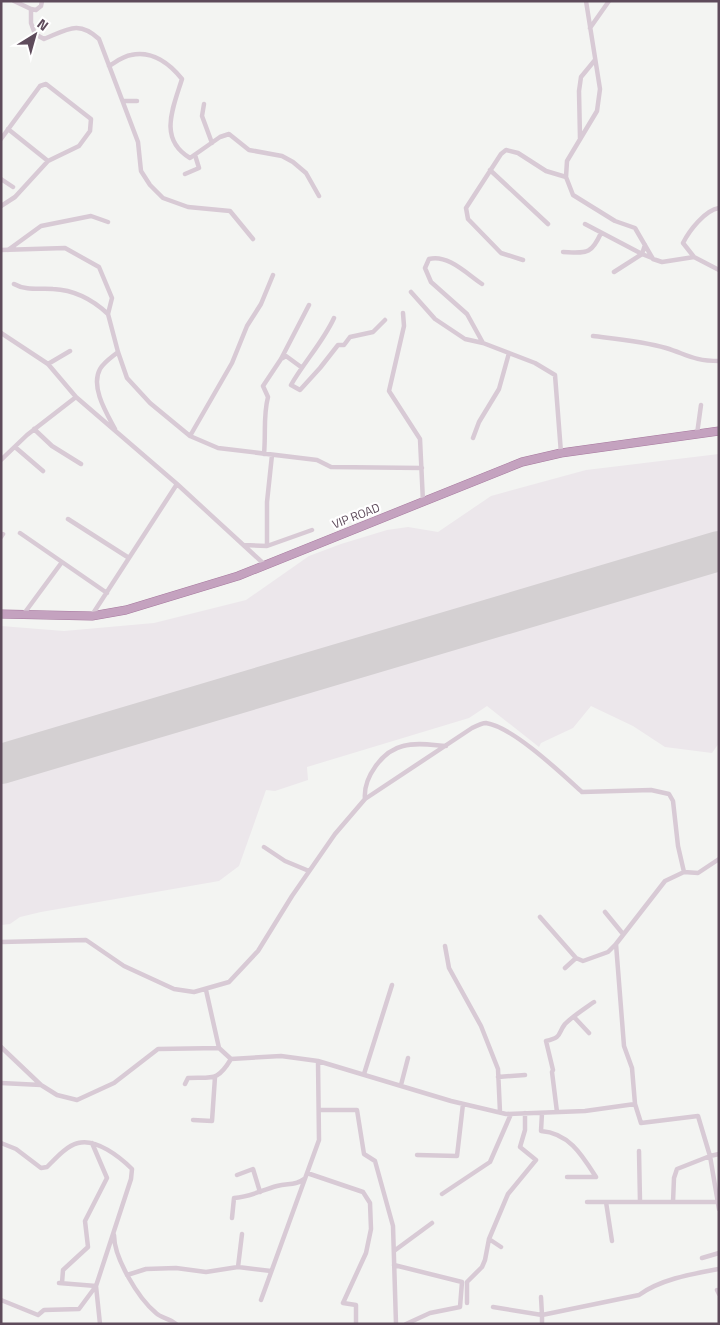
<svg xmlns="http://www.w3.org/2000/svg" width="720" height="1325" viewBox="0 0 720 1325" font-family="'Titillium Web',sans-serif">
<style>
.airport{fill:#ece7eb}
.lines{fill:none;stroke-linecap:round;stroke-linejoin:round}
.runway{stroke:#d4d0d2;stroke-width:40}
.trunk-casing{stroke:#a77a9f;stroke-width:9}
.minor{stroke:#d8cad5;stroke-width:4.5}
.trunk{stroke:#c4a2bf;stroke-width:8}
.labels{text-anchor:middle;stroke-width:4.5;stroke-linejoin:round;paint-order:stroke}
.street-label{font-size:12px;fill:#5e4b5b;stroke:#fff}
</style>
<rect width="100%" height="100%" fill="#f3f4f2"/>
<path class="airport" d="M719,454V743L712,753L665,747L633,726L591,706L573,728L541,743L539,747L487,706L469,718L307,767L308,780L275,791L266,790L239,866L219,881L41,912L20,917L10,924L1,925V626L64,631L154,623L246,600L309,556L341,544L387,530L408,527L438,532L491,496L586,470Z"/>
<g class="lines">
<path class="runway" d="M1,764L719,551"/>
<g class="trunk-casing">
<path id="trunk" d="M1,614L92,616L126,610L238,576L522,462L561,453L719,431"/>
</g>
<path class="minor" d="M14,1L31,9V23L35,34L44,39C68,29 79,20 99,39L138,142L141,171L150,185L163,198L188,207L230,211L253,239
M586,1L600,89L597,111L567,161L566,177L573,195L615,221L635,228L653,259L662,262L694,257L719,270
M31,9L36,10L41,6L42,1
M590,28L609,1
M109,66C116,62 123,56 131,55C152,50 170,64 182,79C173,108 158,139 190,158L220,137L229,134L249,150L282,156L293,162L306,173L319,196
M124,101H137
M204,104L202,116L212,143
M8,129L48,161
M580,138L579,91L581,77L595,60
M1,139L40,86L46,84L91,119L90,131L79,146L48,161L15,197L1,206
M490,170L548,224
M185,174L199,168L195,155
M1,179L13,187
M585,224L642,254L645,245
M1,250L65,248L99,267L112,298L108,314L118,352L127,378L150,403L190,436L218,448L317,460L331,467L422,468
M8,250L41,226L91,216L108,222
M563,252C587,253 591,255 601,233
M694,257L683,243C689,231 705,210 719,208
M523,260L501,253L468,219L466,208L501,154L506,150L518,153L546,171L566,177
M614,272L642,254L652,258
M14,284C26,291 40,288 53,289C75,290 92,299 108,314
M482,284C467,274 448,254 429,259L425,268L431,282L467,314L483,343
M411,292L435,319L465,339L483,343L535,363L555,375L561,453
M403,313L404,326L389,391L420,439L423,502
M334,318C323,342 304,362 291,385L300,390L320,368L338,345H344L350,337L373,332L385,320
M1,333L48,364L76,397L177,484L264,564
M593,336C618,339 643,341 666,348C688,355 694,361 719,361
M283,358L286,356L301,367
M48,364L70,351
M34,429L52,446L81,464
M115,429C107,414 90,387 100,369C104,362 112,357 118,352
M697,434L701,405
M190,436L232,363L247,326L261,304L273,275
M473,438L479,422L499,389L509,353
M15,447L43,471
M264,454C266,433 263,416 268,397L263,386L281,359L309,305
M1,460L27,435L76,397
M68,519L129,558
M20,533L107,593
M1,537L3,534
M244,545L267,546L312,530
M267,546V502L272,455
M23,615L62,562
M92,615L177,484
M365,799C363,778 382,751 403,746C417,742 432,745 446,746
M264,847L285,861L309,871
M605,912L623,934
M540,917L576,958L583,961L608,952L616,944
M1,942L86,940L124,966L174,989L194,992L229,982L258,951L292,896L335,834L365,799L472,728C476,726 482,723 486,723C513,727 562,774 582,792L651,790L669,794L673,801L678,846L684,872L698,873L719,859
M445,946L449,968L481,1026L498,1069L500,1112
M565,968L576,958
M206,990L219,1048
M574,1017L589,1033
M1,1047L41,1085L57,1095L77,1100L114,1083L158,1049L219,1048L231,1059L281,1056L318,1061L451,1101L506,1114L585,1111L635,1104L641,1123L698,1116L710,1156L677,1169L674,1178L673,1202H640L639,1151
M364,1074L392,985
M498,1077L525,1075
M1,1083L41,1085
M185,1084L188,1078C213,1077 217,1082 231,1059
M401,1085L408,1058
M635,1104L632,1068L624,1046L616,944L665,881L684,872
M319,1110H357L364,1154L375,1161L393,1226L396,1324
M557,1112L552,1072L553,1070L546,1041C563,1037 557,1034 565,1024C573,1016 584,1009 594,1002
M542,1113L541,1131C569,1133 582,1155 596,1177H567
M193,1120L212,1121L215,1077
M1,1143L16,1149L41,1168L47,1167C55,1159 66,1146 78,1143C96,1138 120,1157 132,1169L131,1179L96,1286L100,1324
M719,1154L710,1156L719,1209
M417,1155L457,1156L463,1104
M307,1173L363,1192L370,1203L371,1229L366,1253L343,1303L356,1305V1324
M237,1175L253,1169L260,1192
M442,1194L490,1162L511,1114
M587,1202H640
M606,1202L612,1241
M673,1202H716
M232,1218L234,1198C250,1197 262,1190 277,1186C288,1183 295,1186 304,1179
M114,1235C114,1258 138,1298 156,1313C161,1318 169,1318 176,1324
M489,1239L501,1247
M394,1251L432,1223
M702,1258L719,1253
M394,1265L462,1282L460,1307L430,1313L406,1324
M238,1267L242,1234
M127,1275L146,1269L176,1268L206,1272L238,1267L271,1271
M62,1283L63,1270L88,1247L85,1221L107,1178L92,1143
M717,1290L719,1294
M1,1300L38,1315L44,1310L79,1309L96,1286L59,1283
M261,1300L319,1140L318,1061
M467,1303V1282L482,1267L485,1260L489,1239L508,1194L536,1160L520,1147L525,1130V1113
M493,1307L542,1315L541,1297
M542,1324V1315L639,1295C661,1279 692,1274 719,1269"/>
<use href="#trunk" class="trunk"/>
</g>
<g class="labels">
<g class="street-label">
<text transform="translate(356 516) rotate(-21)" y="4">VIP ROAD</text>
</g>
</g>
<rect width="720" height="1325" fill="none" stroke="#5e4b5b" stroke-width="5"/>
<g transform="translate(35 35) rotate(37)" stroke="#ffffff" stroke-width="4" paint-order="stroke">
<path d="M0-4L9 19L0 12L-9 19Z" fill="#5e4b5b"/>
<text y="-8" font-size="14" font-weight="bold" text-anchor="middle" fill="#5e4b5b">N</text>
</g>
</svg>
